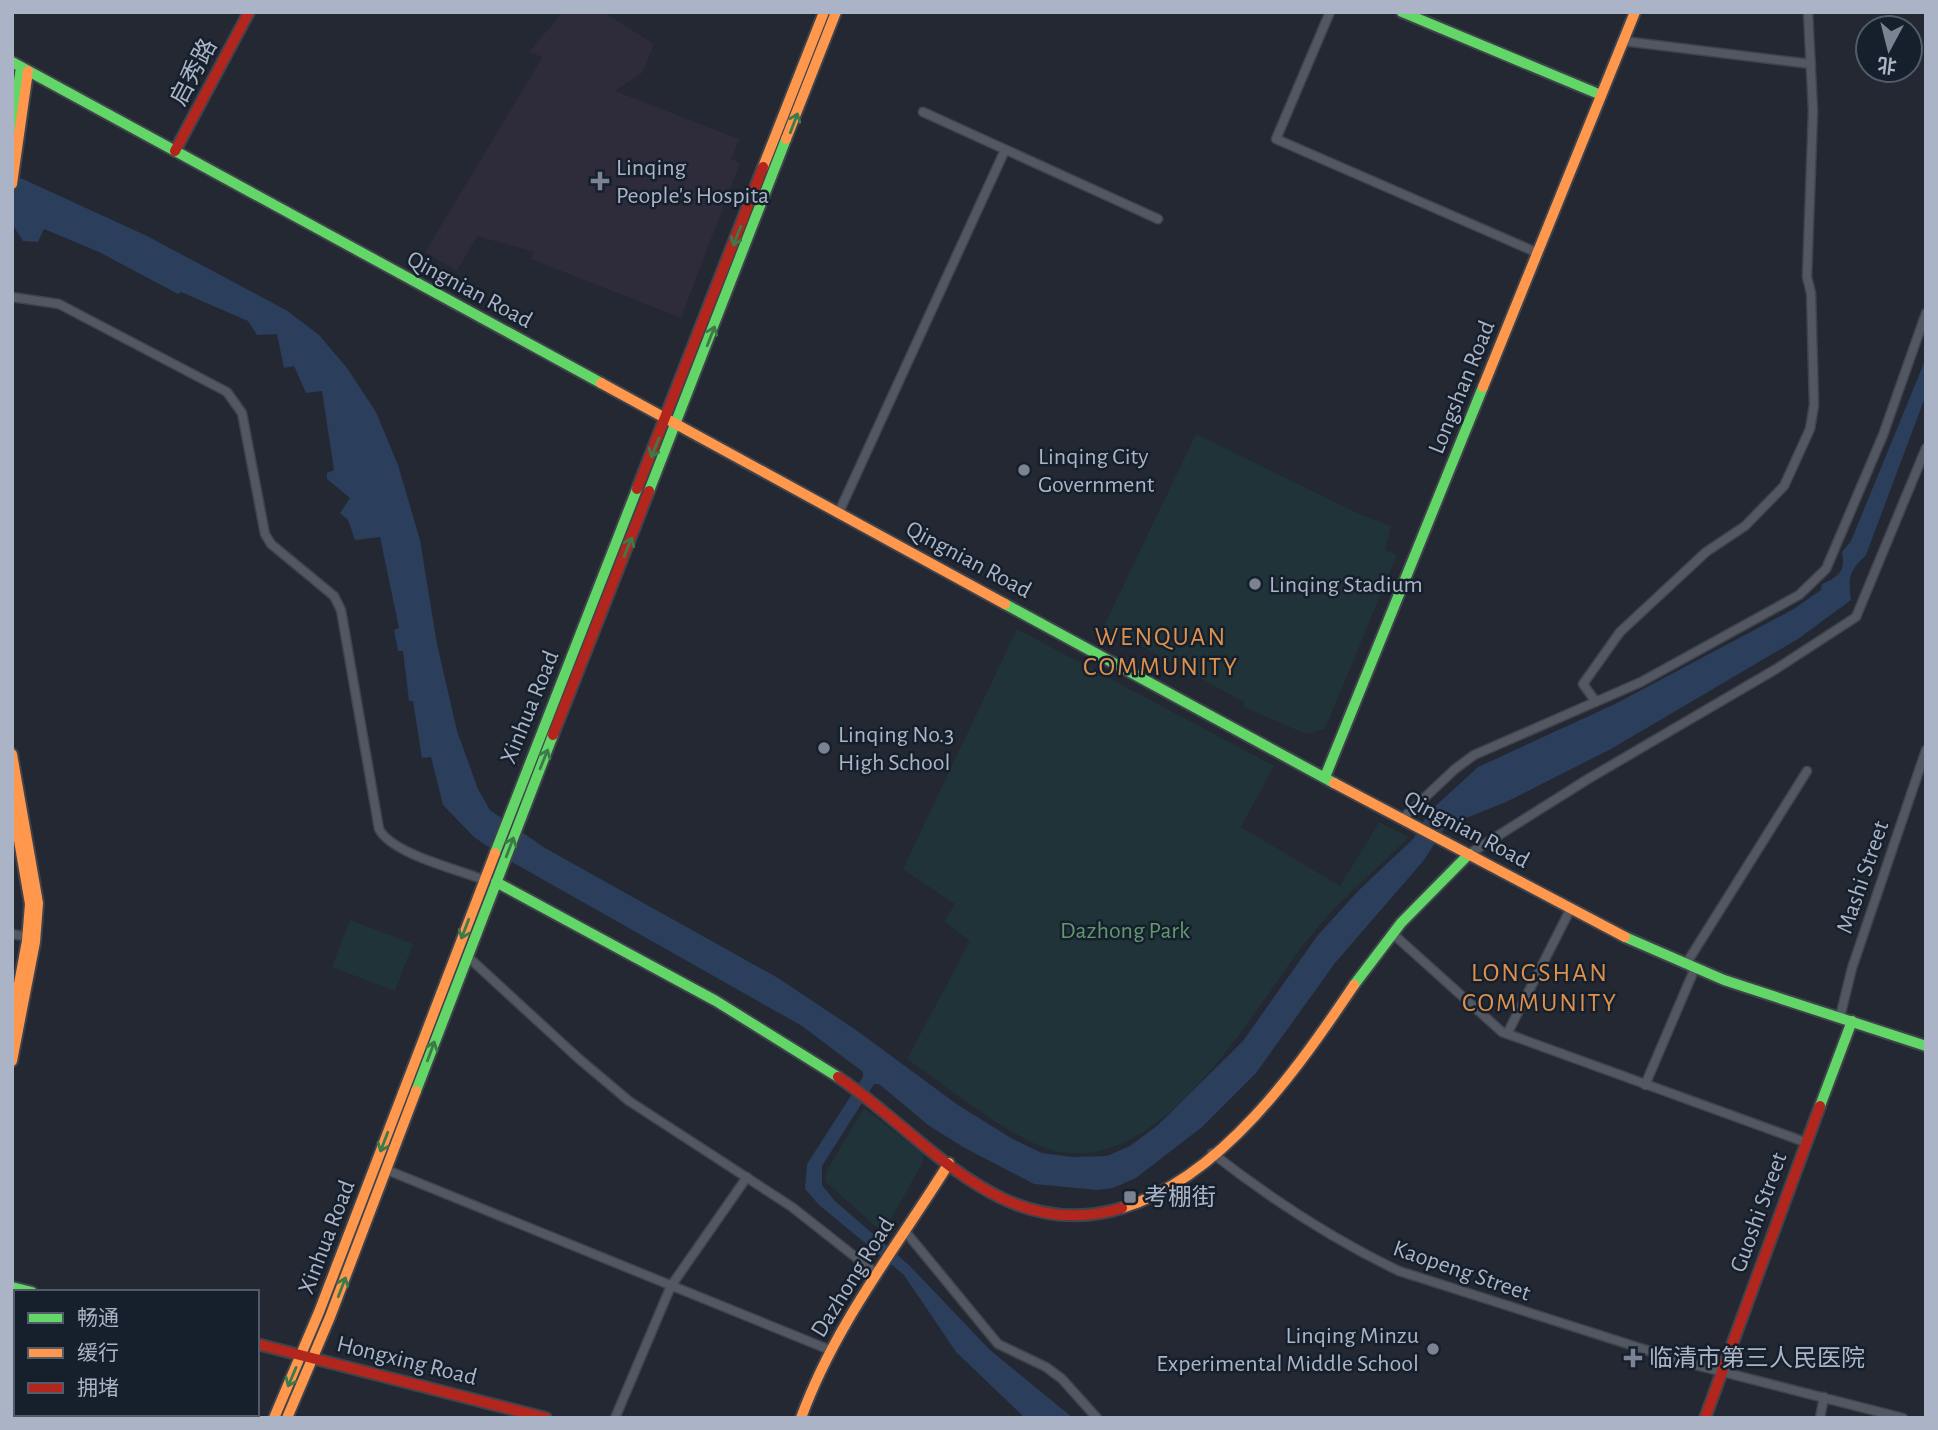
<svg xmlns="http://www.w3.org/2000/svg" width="1938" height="1430" viewBox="0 0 1938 1430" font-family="'Alegreya Sans','Noto Sans SC',sans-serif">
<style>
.medical{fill:#2e2c3b}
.green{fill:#203338}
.water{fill:#2b3e5b}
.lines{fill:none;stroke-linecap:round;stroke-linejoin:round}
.street-casing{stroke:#3f434c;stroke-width:11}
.fast-casing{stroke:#3f434c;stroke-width:14}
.slow-casing{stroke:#3f434c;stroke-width:14}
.jam-casing{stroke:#3f434c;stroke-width:14}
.street{stroke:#525761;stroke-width:8}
.fast{stroke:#63d668;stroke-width:10}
.slow{stroke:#ff974d;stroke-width:10}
.jam{stroke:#b3261e;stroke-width:10}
.oneway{stroke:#3c7a4a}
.poi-dot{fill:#7b8392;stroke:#161f2c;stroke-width:2.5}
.labels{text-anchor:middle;stroke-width:5;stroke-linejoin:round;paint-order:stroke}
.street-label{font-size:24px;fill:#aab4c6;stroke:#161f2c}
.poi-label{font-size:24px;fill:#aab4c6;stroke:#161f2c;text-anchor:start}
.park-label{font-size:24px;fill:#60986f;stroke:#161f2c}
.neighbourhood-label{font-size:26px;letter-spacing:2px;fill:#de914d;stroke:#161f2c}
</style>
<rect width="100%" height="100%" fill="#232832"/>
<path class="medical" d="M563,12H603L654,44L643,72L615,91L739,139L731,159L740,163L681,318L531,259L534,252L477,236L457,271L425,252L541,60L542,57L529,52Z"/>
<path class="green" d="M1196,434L1359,514L1391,526L1385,550L1397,555L1325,729L1306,734L1243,707L1244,702L1104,626Z
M1017,629L1274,766L1241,827L1340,886L1379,822L1409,837C1376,870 1337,902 1308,939C1252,1010 1167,1170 1060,1152C1018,1145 945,1085 907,1059L970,941L944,921L955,904L903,869Z
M350,920L413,944L395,991L332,967Z
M864,1108L924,1154L922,1164L883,1233L825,1181L827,1170Z"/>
<path class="water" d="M12,174L147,236L286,310L319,335L347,368L376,412L398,465L420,540L437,644L457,731L478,789L490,810L545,848L778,978L856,1030L958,1105L1011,1138L1042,1153L1072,1157L1107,1156L1130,1146L1158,1125L1243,1041L1318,935L1359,890L1413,839L1430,811L1478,767L1615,704L1792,610L1821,590L1822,584C1839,576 1846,571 1842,552L1851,541L1926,358V395L1866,555C1849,571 1848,577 1851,600L1798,639L1611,749L1506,802L1446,826L1424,860L1335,963L1256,1073L1202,1127L1136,1178L1113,1188L1097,1190L1034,1184L963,1147L928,1125L879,1084H874L822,1166V1185L835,1201L910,1266L990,1350L1073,1418H1025L956,1352L904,1275L819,1205L805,1189L807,1164L863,1077V1072L802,1026L503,857L474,837L443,805L431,757L422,758L413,701H409L403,651H398L394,630L399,628L380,537L355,540L348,520L340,513L350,498L327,479V473L334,470L322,391L306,393L294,366L284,368L277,334L257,335L248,321L181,292L178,294L99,252L44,229L38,242L23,241L12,224Z"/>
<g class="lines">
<g class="street-casing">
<path id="street" d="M1330,12L1276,139L1538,253
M1623,41L1811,64
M923,112L1158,219
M12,297L59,304L227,392L242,413L265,534L271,544L334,596L341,610L379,829C392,854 457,869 484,880
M839,512L1005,150
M1596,702L1583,684L1620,632L1706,552L1745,526L1784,486L1810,429L1814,405L1811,293L1807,277L1813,111L1808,12
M1402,819L1455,769L1474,755L1641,682L1799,595L1826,569L1883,435L1926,313
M1469,854L1588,779L1776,669L1856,617L1926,448
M1392,933L1502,1032L1805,1142
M12,934L28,937
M467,956L578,1058L629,1101L792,1207L877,1274
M1686,964L1807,771
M1840,1017L1852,968L1926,750
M1507,1034L1571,908
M1645,1085L1695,968
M1212,1153C1271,1199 1332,1239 1399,1271L1684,1362L1903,1418
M387,1170L830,1350
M905,1231L998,1344L1046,1367L1062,1379L1097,1418
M615,1418L671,1286L747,1177
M1820,1418L1824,1397"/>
</g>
<g class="fast-casing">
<path id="fast" d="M1402,12L1601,95
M12,62L601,383
M12,129L21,67
M649,491L786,139
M1005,604L1334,783
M1325,777L1483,387
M495,853L637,489
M496,882L716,1001L838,1077
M1625,937L1724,980L1926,1046
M1354,985L1401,923L1469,854
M416,1091L553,735
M1820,1106L1852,1021
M12,1287L32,1292"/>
</g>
<g class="slow-casing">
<path id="slow" d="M786,139L836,12
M763,167L824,12
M12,184L28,71
M601,383L1005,604
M1483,387L1635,12
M12,754L38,903L35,942L12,1061
M1334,783L1625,937
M12,800L30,904L27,941L12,1021
M1122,1208C1222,1178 1299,1067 1354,985
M274,1418L319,1312L495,853
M287,1418L330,1317L416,1091
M801,1418C835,1324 897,1247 949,1163"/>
</g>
<g class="jam-casing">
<path id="jam" d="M175,151L249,12
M637,489L763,167
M553,735L649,491
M838,1077C926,1136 1001,1245 1122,1208
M257,1344L546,1418
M1705,1418L1820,1106"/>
</g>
<use href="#street" class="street"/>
<use href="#fast" class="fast"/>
<use href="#slow" class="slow"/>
<use href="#jam" class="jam"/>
</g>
<defs><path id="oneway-shaft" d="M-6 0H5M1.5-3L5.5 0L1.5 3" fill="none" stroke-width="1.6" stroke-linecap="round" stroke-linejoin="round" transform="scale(1.75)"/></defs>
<g class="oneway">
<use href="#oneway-shaft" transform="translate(794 123) rotate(-69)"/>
<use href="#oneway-shaft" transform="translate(737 236) rotate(111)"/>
<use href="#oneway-shaft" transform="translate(711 336) rotate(-69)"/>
<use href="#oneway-shaft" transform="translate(655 448) rotate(112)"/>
<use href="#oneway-shaft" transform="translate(628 547) rotate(-68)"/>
<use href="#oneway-shaft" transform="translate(544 759) rotate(-68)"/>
<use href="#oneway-shaft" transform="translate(510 847) rotate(-69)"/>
<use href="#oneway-shaft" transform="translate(465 929) rotate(111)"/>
<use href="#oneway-shaft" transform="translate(431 1051) rotate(-70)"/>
<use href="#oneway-shaft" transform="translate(384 1142) rotate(111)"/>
<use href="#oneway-shaft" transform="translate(342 1287) rotate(-69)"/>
<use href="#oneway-shaft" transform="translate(292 1377) rotate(113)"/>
</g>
<g class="poi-dot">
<path d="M596.5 170.5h7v7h7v7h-7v7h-7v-7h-7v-7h7z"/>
<circle cx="1024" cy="470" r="7"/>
<circle cx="1255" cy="584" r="7"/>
<circle cx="824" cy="748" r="7"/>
<rect x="1123" y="1190" width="14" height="14" rx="3.5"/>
<circle cx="1433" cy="1349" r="7"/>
<path d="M1629.5 1347.5h7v7h7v7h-7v7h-7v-7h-7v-7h7z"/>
</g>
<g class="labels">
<g class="street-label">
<text transform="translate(193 72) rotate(-62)" y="8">启秀路</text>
<text transform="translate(470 289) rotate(28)" y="8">Qingnian Road</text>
<text transform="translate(1461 387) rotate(-68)" y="8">Longshan Road</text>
<text transform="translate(969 559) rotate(28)" y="8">Qingnian Road</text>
<text transform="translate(529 707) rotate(-68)" y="8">Xinhua Road</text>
<text transform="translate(1467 829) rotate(28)" y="8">Qingnian Road</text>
<text transform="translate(1862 877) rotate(-71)" y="8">Mashi Street</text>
<text transform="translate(1758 1212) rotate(-70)" y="8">Guoshi Street</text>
<text transform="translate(326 1237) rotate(-69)" y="8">Xinhua Road</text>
<text transform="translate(1462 1270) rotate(19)" y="8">Kaopeng Street</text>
<text transform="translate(852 1277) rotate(-58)" y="8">Dazhong Road</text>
<text transform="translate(407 1360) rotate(14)" y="8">Hongxing Road</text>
</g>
<g class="poi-label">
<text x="616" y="175">Linqing<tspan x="616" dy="28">People's Hospita</tspan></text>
<text x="1038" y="464">Linqing City<tspan x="1038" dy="28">Government</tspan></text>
<text x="1269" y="592">Linqing Stadium</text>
<text x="838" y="742">Linqing No.3<tspan x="838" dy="28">High School</tspan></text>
<text x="1144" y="1205">考棚街</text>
<text x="1419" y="1343" text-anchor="end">Linqing Minzu<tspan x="1419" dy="28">Experimental Middle School</tspan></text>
<text x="1649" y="1366">临清市第三人民医院</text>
</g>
<g class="park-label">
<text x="1125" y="938">Dazhong Park</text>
</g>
<g class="neighbourhood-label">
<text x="1161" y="645">WENQUAN<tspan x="1161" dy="30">COMMUNITY</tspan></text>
<text x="1540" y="981">LONGSHAN<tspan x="1540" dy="30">COMMUNITY</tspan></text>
</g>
</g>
<rect width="1938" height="1430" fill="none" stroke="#aab4c6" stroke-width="28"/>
<rect x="14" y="1290" width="245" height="126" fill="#161f2c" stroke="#515b6a" stroke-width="2"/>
<rect x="28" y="1313" width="35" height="10" fill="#63d668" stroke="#515b6a" stroke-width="2"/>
<text x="77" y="1325" font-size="21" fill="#aab4c6">畅通</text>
<rect x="28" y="1348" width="35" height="10" fill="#ff974d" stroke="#515b6a" stroke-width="2"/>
<text x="77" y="1360" font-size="21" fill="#aab4c6">缓行</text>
<rect x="28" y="1383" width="35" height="10" fill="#b3261e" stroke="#515b6a" stroke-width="2"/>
<text x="77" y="1395" font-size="21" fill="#aab4c6">拥堵</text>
<g transform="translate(1889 49) rotate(187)"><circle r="33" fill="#161f2c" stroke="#515b6a" stroke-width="2"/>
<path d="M0-5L12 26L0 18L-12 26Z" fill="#7b8392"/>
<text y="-10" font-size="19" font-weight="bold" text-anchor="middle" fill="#aab4c6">北</text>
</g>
</svg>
